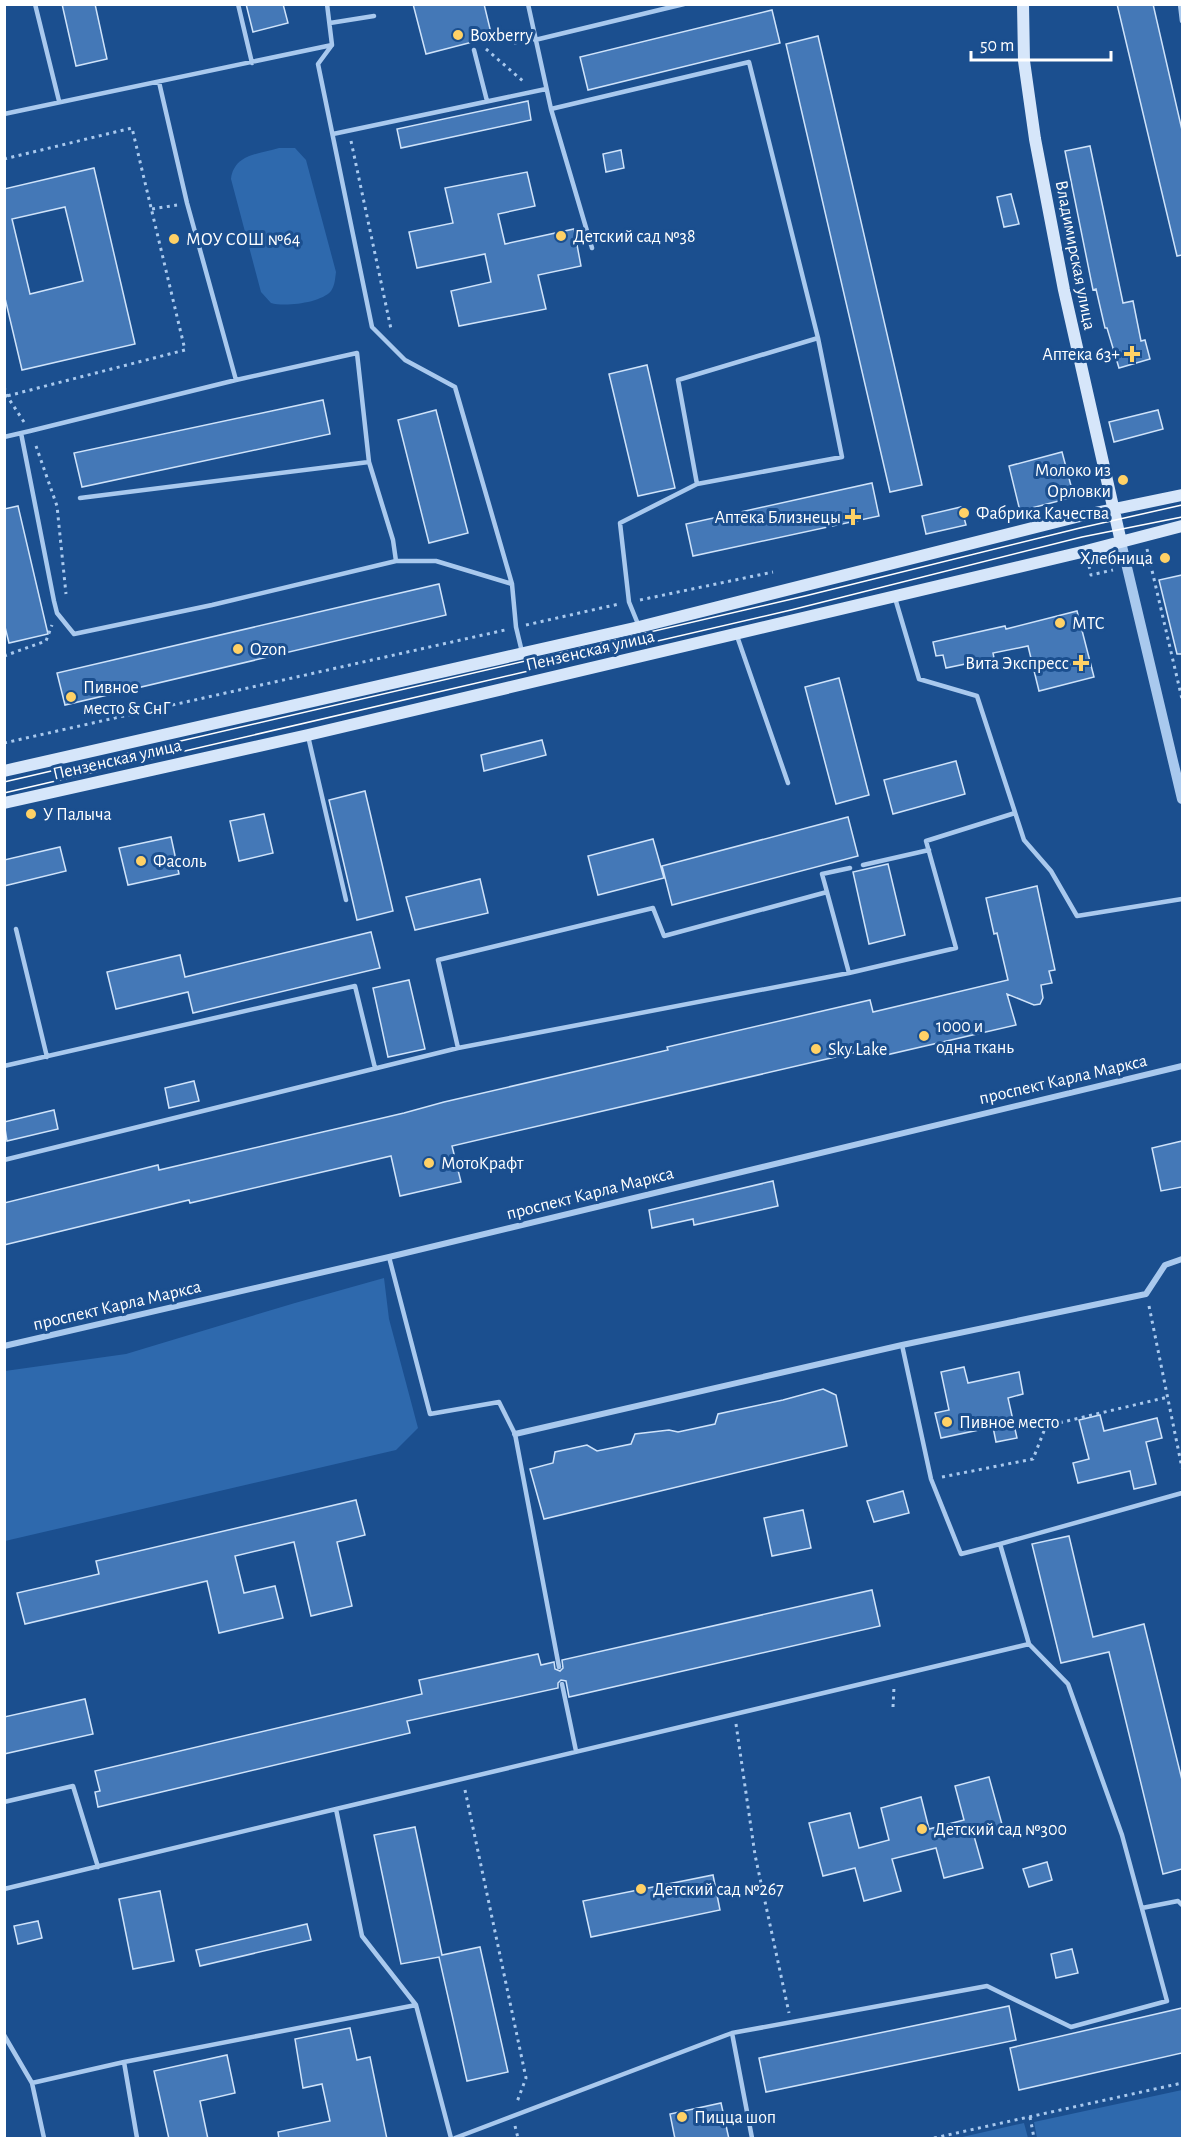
<svg xmlns="http://www.w3.org/2000/svg" width="1187" height="2143" viewBox="0 0 1187 2143" font-family="'Alegreya Sans',sans-serif">
<style>
.green{fill:#2e69ad}
.building{fill:#4478b7;stroke:#cfe3fa;stroke-width:1.5;fill-rule:evenodd}
.lines{fill:none;stroke-linecap:round;stroke-linejoin:round}
.path{stroke:#a9c9ee;stroke-width:3;stroke-dasharray:3 4.5;stroke-linecap:butt}
.service{stroke:#a9c9ee;stroke-width:4.5}
.minor{stroke:#a9c9ee;stroke-width:6}
.tertiary{stroke:#a9c9ee;stroke-width:10}
.secondary{stroke:#d6e6fa;stroke-width:12}
.tram{stroke:#fff;stroke-width:1.5}
.poi-dot{fill:#ffd166;stroke:#1b4f8f;stroke-width:2}
.labels{text-anchor:middle;stroke-width:6;stroke-linejoin:round;paint-order:stroke}
.poi-label{font-size:18px;fill:#fff;stroke:#1b4f8f;text-anchor:start}
.street-label{font-size:18px;fill:#fff;stroke:#1b4f8f}
</style>
<rect width="100%" height="100%" fill="#1b4f8f"/>
<path class="green" d="M279,148H295L306,160L336,272C335,279 335,285 331,291C321,303 285,307 271,303L261,292L231,179C234,154 259,154 279,148Z
M384,1278L389,1319L418,1428L396,1450L5,1541V1371L126,1354L295,1303Z
M1182,2090V2138H1037L1034,2122Z
M1024,2123L1028,2138H958Z"/>
<path class="building" d="M62,4H95L107,59L76,66Z
M246,4H283L288,23L253,32Z
M413,4H484L492,37L426,54Z
M1117,4H1153L1182,130V255L1177,256Z
M772,10L780,43L588,90L580,57Z
M818,36L922,485L890,492L786,44Z
M528,101L531,120L401,148L397,129Z
M1090,146L1123,303L1133,301L1141,341L1145,340L1150,359L1119,368L1107,328H1105L1096,289L1093,290L1065,151Z
M621,150L624,168L606,172L603,154Z
M94,168L135,344L22,370L4,294V189ZM65,207L83,281L30,294L12,219Z
M527,172L535,206L498,214L505,244L574,229L581,266L538,275L546,309L459,326L451,291L491,282L485,254L417,268L409,232L453,223L445,188Z
M1011,194L1019,224L1004,227L997,197Z
M647,365L675,488L638,496L609,374Z
M323,400L330,434L82,487L74,453Z
M436,410L468,533L429,543L398,420Z
M1158,410L1163,429L1114,442L1109,422Z
M1062,452L1074,497L1020,511L1009,466Z
M872,483L879,516L693,556L686,524Z
M18,506L48,634L9,643L4,623V509Z
M961,507L966,525L926,534L922,516Z
M1182,575V654H1177L1159,580Z
M439,584L446,615L65,705L57,673Z
M1077,611L1094,677L1039,691L1028,646L993,653L994,658L946,668L943,655L936,656L933,642L1005,626L1006,629Z
M839,678L869,795L836,804L805,687Z
M542,740L546,755L484,771L481,755Z
M956,761L965,794L893,814L884,780Z
M365,791L393,911L357,920L329,800Z
M264,814L273,853L239,861L230,821Z
M848,817L858,856L672,905L662,866Z
M171,837L179,874L128,885L119,848Z
M653,839L664,878L598,895L588,856Z
M60,847L66,871L4,886V860Z
M888,864L905,935L869,944L853,872Z
M480,879L488,913L415,930L406,897Z
M1037,886L1055,970L1049,971L1052,983L1041,985L1043,998L1040,1004L1034,1005L1007,994L1016,1025L886,1055L883,1046L452,1146L461,1182L400,1196L391,1156L190,1203L189,1200L4,1245V1203L158,1165L159,1170L404,1113L444,1102L668,1050L667,1047L870,1000L873,1012L1008,980L997,933L994,934L986,898Z
M371,932L380,968L193,1013L188,992L116,1009L107,972L180,955L185,977Z
M409,980L425,1049L388,1057L373,988Z
M194,1081L199,1101L169,1108L165,1088Z
M54,1110L58,1129L7,1141L4,1122Z
M1182,1141V1187L1161,1191L1152,1148Z
M773,1181L778,1206L694,1225L693,1219L652,1228L649,1210Z
M964,1367L968,1383L1019,1372L1023,1394L1008,1398L1017,1438L996,1442L993,1427L941,1438L935,1413L949,1410L941,1372Z
M823,1389L836,1395L847,1446L544,1519L530,1469L553,1463L555,1452L587,1445L597,1451L631,1444L635,1434L669,1430L678,1432L715,1424L718,1414L783,1400Z
M1100,1415L1104,1431L1157,1418L1162,1438L1146,1442L1156,1484L1134,1489L1130,1471L1078,1483L1073,1463L1089,1459L1079,1420Z
M903,1491L909,1513L874,1522L867,1501Z
M356,1500L365,1535L337,1542L352,1606L311,1616L294,1542L235,1556L244,1593L275,1586L283,1618L219,1633L207,1581L25,1624L17,1593L99,1574L96,1561Z
M803,1510L811,1548L772,1556L764,1518Z
M1069,1536L1093,1637L1144,1624L1182,1780V1869L1163,1874L1109,1652L1061,1663L1032,1544Z
M872,1590L880,1626L569,1697L566,1681L561,1680L558,1683V1688L407,1721L410,1733L98,1807L95,1792L100,1791L95,1771L422,1694L419,1680L538,1654L541,1665L554,1662L555,1669L560,1671L563,1668L562,1660Z
M85,1699L93,1734L4,1754V1717Z
M989,1777L1003,1828L974,1836L983,1868L944,1878L936,1848L892,1859L901,1891L864,1901L855,1868L823,1876L809,1823L850,1813L859,1848L889,1840L881,1808L921,1797L929,1829L964,1820L955,1786Z
M415,1827L442,1955L480,1947L508,2072L467,2081L439,1957L401,1964L374,1835Z
M1047,1862L1052,1880L1029,1887L1023,1869Z
M713,1875L720,1910L591,1937L583,1901Z
M160,1891L174,1961L133,1969L119,1899Z
M38,1921L42,1938L18,1944L14,1926Z
M307,1924L311,1940L200,1966L196,1950Z
M1072,1949L1078,1973L1056,1978L1051,1954Z
M1009,2006L1016,2040L766,2092L759,2058Z
M1182,2008V2053L1019,2090L1010,2048Z
M350,2028L357,2060L370,2057L387,2139H279L278,2132L330,2121L322,2084L303,2088L295,2039Z
M227,2055L235,2093L200,2101L208,2139H169L154,2071Z
M721,2103L729,2139H675L670,2114Z"/>
<g class="lines">
<path class="path" d="M514,43L524,41
M486,49L524,82
M351,141L391,329
M4,159L132,128L185,350L7,396
M152,209L177,205
M4,387L7,396L24,422
M36,446L57,506L66,594
M1147,549L1182,699
M1089,566L1091,575L1113,570
M640,600L773,572
M526,625L619,604
M4,656L46,641L52,625
M4,743L505,630
M1149,1306L1182,1468
M942,1477L1033,1459L1046,1426L1168,1397
M893,1707L894,1687
M736,1724L755,1855L789,2013
M465,1790L526,2078L517,2102
M1030,2117L1034,2138
M515,2126L518,2138
M934,2138L1182,2083"/>
<path class="service" d="M35,4L59,101
M238,4L252,63
M327,4L332,45
M528,4L551,109L749,62L818,338L842,457L697,484L620,523L629,602L638,624
M1180,4L1182,21
M330,23L374,16
M535,40L684,4
M474,50L487,101
M159,82L187,203L236,380
M551,109L592,248
M4,114L332,45L318,64L372,327L405,360L455,387L512,584L516,627L522,652
M333,134L546,89
M4,437L30,431L236,380L357,353L369,462L393,540L396,561L212,605L74,634L57,613L54,601L21,433
M697,484L678,380L818,338
M80,498L369,462
M396,561H436L512,584
M895,598L919,679L977,696L1024,840L1051,871L1077,916L1182,899
M737,636L788,783
M308,736L346,900
M863,865L929,850
M827,892L822,874L850,868
M16,929L47,1057
M458,1048L438,960L653,908L664,936L827,892L849,973
M4,1066L355,986L375,1068
M4,1160L458,1048L849,973L956,948L926,841L1015,813
M389,1257L430,1414L499,1402L515,1434L559,1667
M902,1345L931,1479L961,1554L1000,1544L1029,1644
M1000,1544L1182,1493
M562,1684L576,1751
M4,1802L73,1786L98,1867
M4,1889L336,1809
M1142,1908L1178,1901L1182,1905
M732,2033L752,2138
M4,2035L32,2083L44,2138
M32,2083L124,2062
M137,2138L124,2062L416,2005
M451,2138L416,2005L362,1936L336,1809L1029,1644L1068,1684L1122,1835L1167,2001L1071,2027L987,1986L732,2033L455,2138"/>
<path class="minor" d="M4,1346L389,1257L1182,1066
M515,1434L902,1345L1146,1294L1165,1265L1182,1259"/>
<path class="tertiary" d="M1121,542L1182,799"/>
<path class="secondary" d="M1023,4L1024,61L1035,139L1064,290L1121,542
M4,771L639,627L1076,517L1182,495
M4,803L308,735L1086,551L1182,526"/>
<path class="tram" d="M4,782L805,596L1080,528L1182,505
M4,793L791,610L1082,537L1182,517"/>
</g>
<g class="poi-dot">
<circle cx="458" cy="35" r="6"/>
<circle cx="561" cy="236" r="6"/>
<circle cx="174" cy="239" r="6"/>
<path d="M1129 345h6v6h6v6h-6v6h-6v-6h-6v-6h6z"/>
<circle cx="1123" cy="480" r="6"/>
<circle cx="964" cy="513" r="6"/>
<path d="M850 508h6v6h6v6h-6v6h-6v-6h-6v-6h6z"/>
<circle cx="1165" cy="558" r="6"/>
<circle cx="1060" cy="623" r="6"/>
<circle cx="238" cy="649" r="6"/>
<path d="M1078 654h6v6h6v6h-6v6h-6v-6h-6v-6h6z"/>
<circle cx="71" cy="697" r="6"/>
<circle cx="31" cy="814" r="6"/>
<circle cx="141" cy="861" r="6"/>
<circle cx="924" cy="1036" r="6"/>
<circle cx="816" cy="1049" r="6"/>
<circle cx="429" cy="1163" r="6"/>
<circle cx="947" cy="1422" r="6"/>
<circle cx="922" cy="1829" r="6"/>
<circle cx="641" cy="1889" r="6"/>
<circle cx="682" cy="2117" r="6"/>
</g>
<g class="labels">
<g class="poi-label">
<text x="470" y="41">Boxberry</text>
<text x="573" y="242">Детский сад №38</text>
<text x="186" y="245">МОУ СОШ №64</text>
<text x="1120" y="360" text-anchor="end">Аптека 63+</text>
<text x="1111" y="476" text-anchor="end">Молоко из<tspan x="1111" dy="21">Орловки</tspan></text>
<text x="976" y="519">Фабрика Качества</text>
<text x="841" y="523" text-anchor="end">Аптека Близнецы</text>
<text x="1153" y="564" text-anchor="end">Хлебница</text>
<text x="1072" y="629">МТС</text>
<text x="250" y="655">Ozon</text>
<text x="1069" y="669" text-anchor="end">Вита Экспресс</text>
<text x="83" y="693">Пивное<tspan x="83" dy="21">место &amp; СнГ</tspan></text>
<text x="43" y="820">У Палыча</text>
<text x="153" y="867">Фасоль</text>
<text x="936" y="1032">1000 и<tspan x="936" dy="21">одна ткань</tspan></text>
<text x="828" y="1055">Sky Lake</text>
<text x="441" y="1169">МотоКрафт</text>
<text x="959" y="1428">Пивное место</text>
<text x="934" y="1835">Детский сад №300</text>
<text x="653" y="1895">Детский сад №267</text>
<text x="694" y="2123">Пицца шоп</text>
</g>
<g class="street-label">
<text transform="translate(1076 255) rotate(79)" y="6">Владимирская улица</text>
<text transform="translate(590 650) rotate(-13)" y="6">Пензенская улица</text>
<text transform="translate(117 759) rotate(-13)" y="6">Пензенская улица</text>
<text transform="translate(1063 1079) rotate(-13)" y="6">проспект Карла Маркса</text>
<text transform="translate(590 1193) rotate(-14)" y="6">проспект Карла Маркса</text>
<text transform="translate(117 1305) rotate(-13)" y="6">проспект Карла Маркса</text>
</g>
</g>
<rect width="1187" height="2143" fill="none" stroke="#ffffff" stroke-width="12"/>
<path d="M971 51v9h140v-9" fill="none" stroke="#ffffff" stroke-width="3"/>
<text x="980" y="51" font-size="18" fill="#ffffff" stroke="#1b4f8f" stroke-width="4.5" paint-order="stroke">50 m</text>
</svg>
